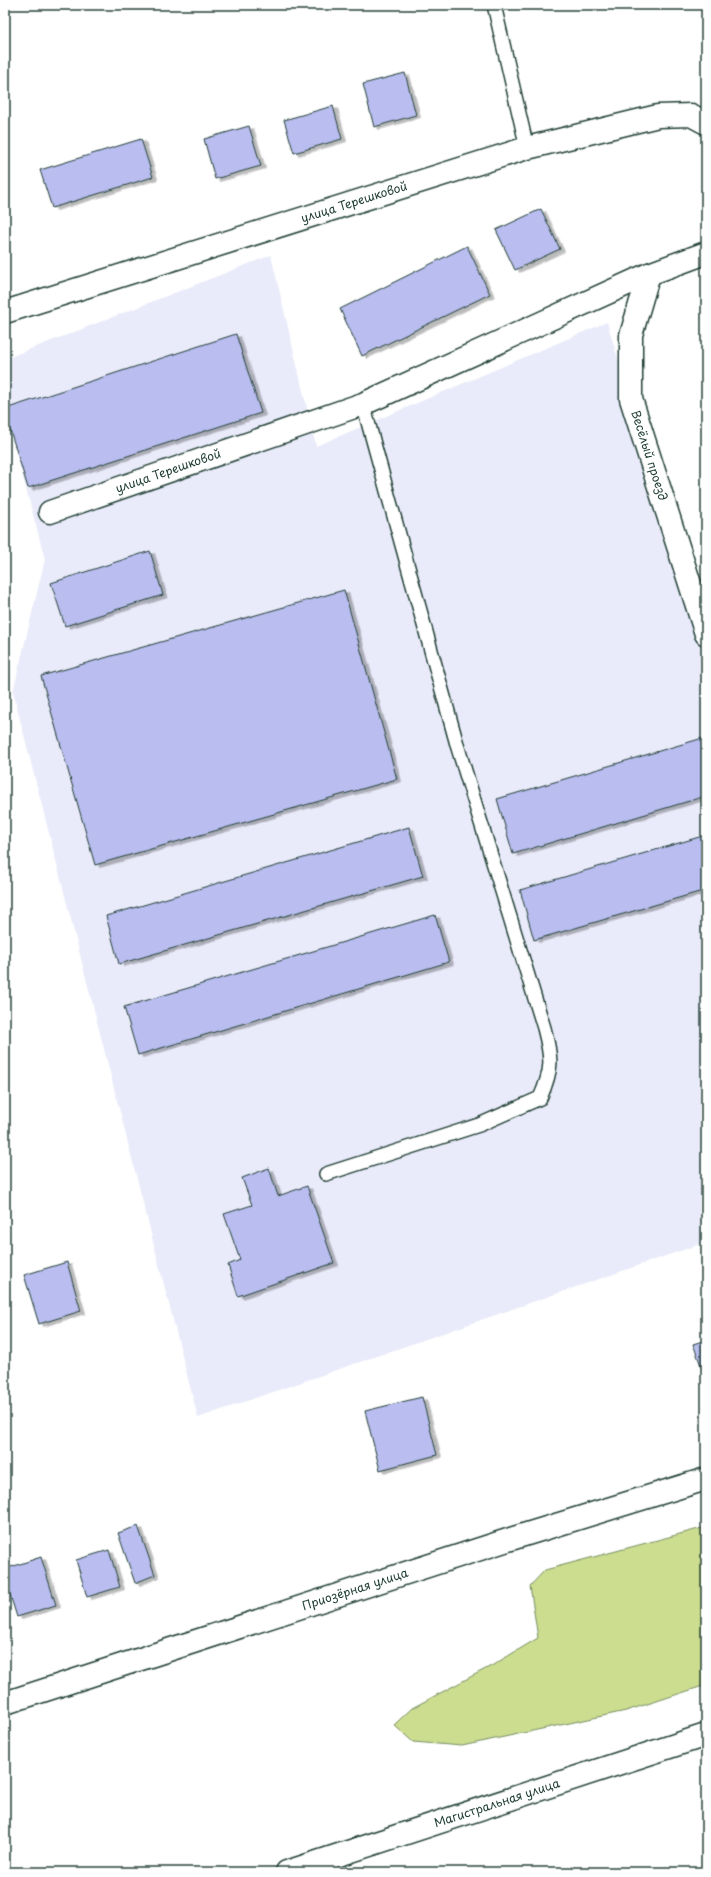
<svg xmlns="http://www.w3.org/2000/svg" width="711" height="1877" viewBox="0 0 711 1877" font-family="'Playpen Sans',sans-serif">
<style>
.built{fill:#eaebfa}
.green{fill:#ccdd90;stroke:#768d62}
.building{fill:#b9bdef;stroke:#1f3d34;filter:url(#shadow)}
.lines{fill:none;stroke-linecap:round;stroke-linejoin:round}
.lane-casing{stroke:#1f3d34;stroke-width:16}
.street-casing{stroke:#1f3d34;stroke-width:25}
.secondary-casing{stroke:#1f3d34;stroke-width:25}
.lane{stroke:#fff;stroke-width:13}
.street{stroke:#fff;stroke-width:22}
.secondary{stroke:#fff;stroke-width:22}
.labels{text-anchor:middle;stroke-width:3;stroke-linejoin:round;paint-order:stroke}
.street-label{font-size:12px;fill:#1f3d34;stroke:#fff}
</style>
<defs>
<filter id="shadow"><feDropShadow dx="4.5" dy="2.5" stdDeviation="0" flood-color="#0004"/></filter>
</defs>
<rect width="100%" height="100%" fill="#fff"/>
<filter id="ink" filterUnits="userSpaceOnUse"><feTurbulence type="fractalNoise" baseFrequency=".025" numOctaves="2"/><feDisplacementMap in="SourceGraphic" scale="8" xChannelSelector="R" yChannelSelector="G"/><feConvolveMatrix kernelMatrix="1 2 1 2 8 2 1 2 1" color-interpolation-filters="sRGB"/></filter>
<g filter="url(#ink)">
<path class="built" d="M271,255L316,446L607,322L706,652V1242L198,1418L13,692L45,559L5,411V359Z"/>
<path class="green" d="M706,1527V1685L626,1711L462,1746L413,1742L394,1725L412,1708L493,1665L538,1638L530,1586L545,1570Z"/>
<path class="building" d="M405,73L416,115L374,127L363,84Z
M333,106L342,139L294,153L284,120Z
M249,126L261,166L215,179L204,139Z
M141,139L153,177L52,208L40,170Z
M541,209L560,249L515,270L496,230Z
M467,246L490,294L362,356L340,309Z
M236,334L261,413L28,488L5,414V409Z
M150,551L163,595L65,626L51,583Z
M344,590L397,779L95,865L41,676Z
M703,738L706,749V796L513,854L497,799Z
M409,827L423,876L119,964L106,916Z
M706,835V890L534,940L520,890Z
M435,915L449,962L138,1055L124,1007Z
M269,1168L278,1196L307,1186L334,1263L238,1296L228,1265L240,1260L224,1214L252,1205L242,1178Z
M67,1262L81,1311L39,1324L24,1275Z
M706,1340V1379L693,1344Z
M422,1397L437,1455L380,1470L365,1411Z
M138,1526L155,1575L135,1583L118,1533Z
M109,1550L120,1587L87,1597L76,1560Z
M41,1557L56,1605L17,1617L5,1579V1569Z"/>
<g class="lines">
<g class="lane-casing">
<path id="lane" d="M494,5L527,148
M326,1174L479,1125L540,1098C553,1069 552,1059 544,1028L458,748L363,404"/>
</g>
<g class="street-casing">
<g id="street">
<path id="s1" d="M649,274L631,335V399L706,634"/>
<path id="s2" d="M5,312L527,148L658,116L691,115L706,123"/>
<path id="s3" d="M50,512L363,404L649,274L706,253"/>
<path id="s4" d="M5,1703L514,1538L706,1479"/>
</g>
</g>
<g class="secondary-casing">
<g id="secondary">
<path id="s5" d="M287,1872L706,1735"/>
</g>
</g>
<use href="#lane" class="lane"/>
<use href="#street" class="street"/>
<use href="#secondary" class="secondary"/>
</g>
</g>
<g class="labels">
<g class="street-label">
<text dy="4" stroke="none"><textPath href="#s2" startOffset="366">улица Терешковой</textPath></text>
<text dy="4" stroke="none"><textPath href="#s1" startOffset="187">Весёлый проезд</textPath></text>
<text dy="4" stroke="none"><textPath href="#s3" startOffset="125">улица Терешковой</textPath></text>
<text dy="4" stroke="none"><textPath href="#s4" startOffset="368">Приозёрная улица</textPath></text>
<text dy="4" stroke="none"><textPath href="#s5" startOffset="221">Магистральная улица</textPath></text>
</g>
</g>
<rect width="711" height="1877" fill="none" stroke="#fff" stroke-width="20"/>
<rect x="10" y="10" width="691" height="1857" fill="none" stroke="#1f3d34" stroke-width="1.5" filter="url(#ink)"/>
</svg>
